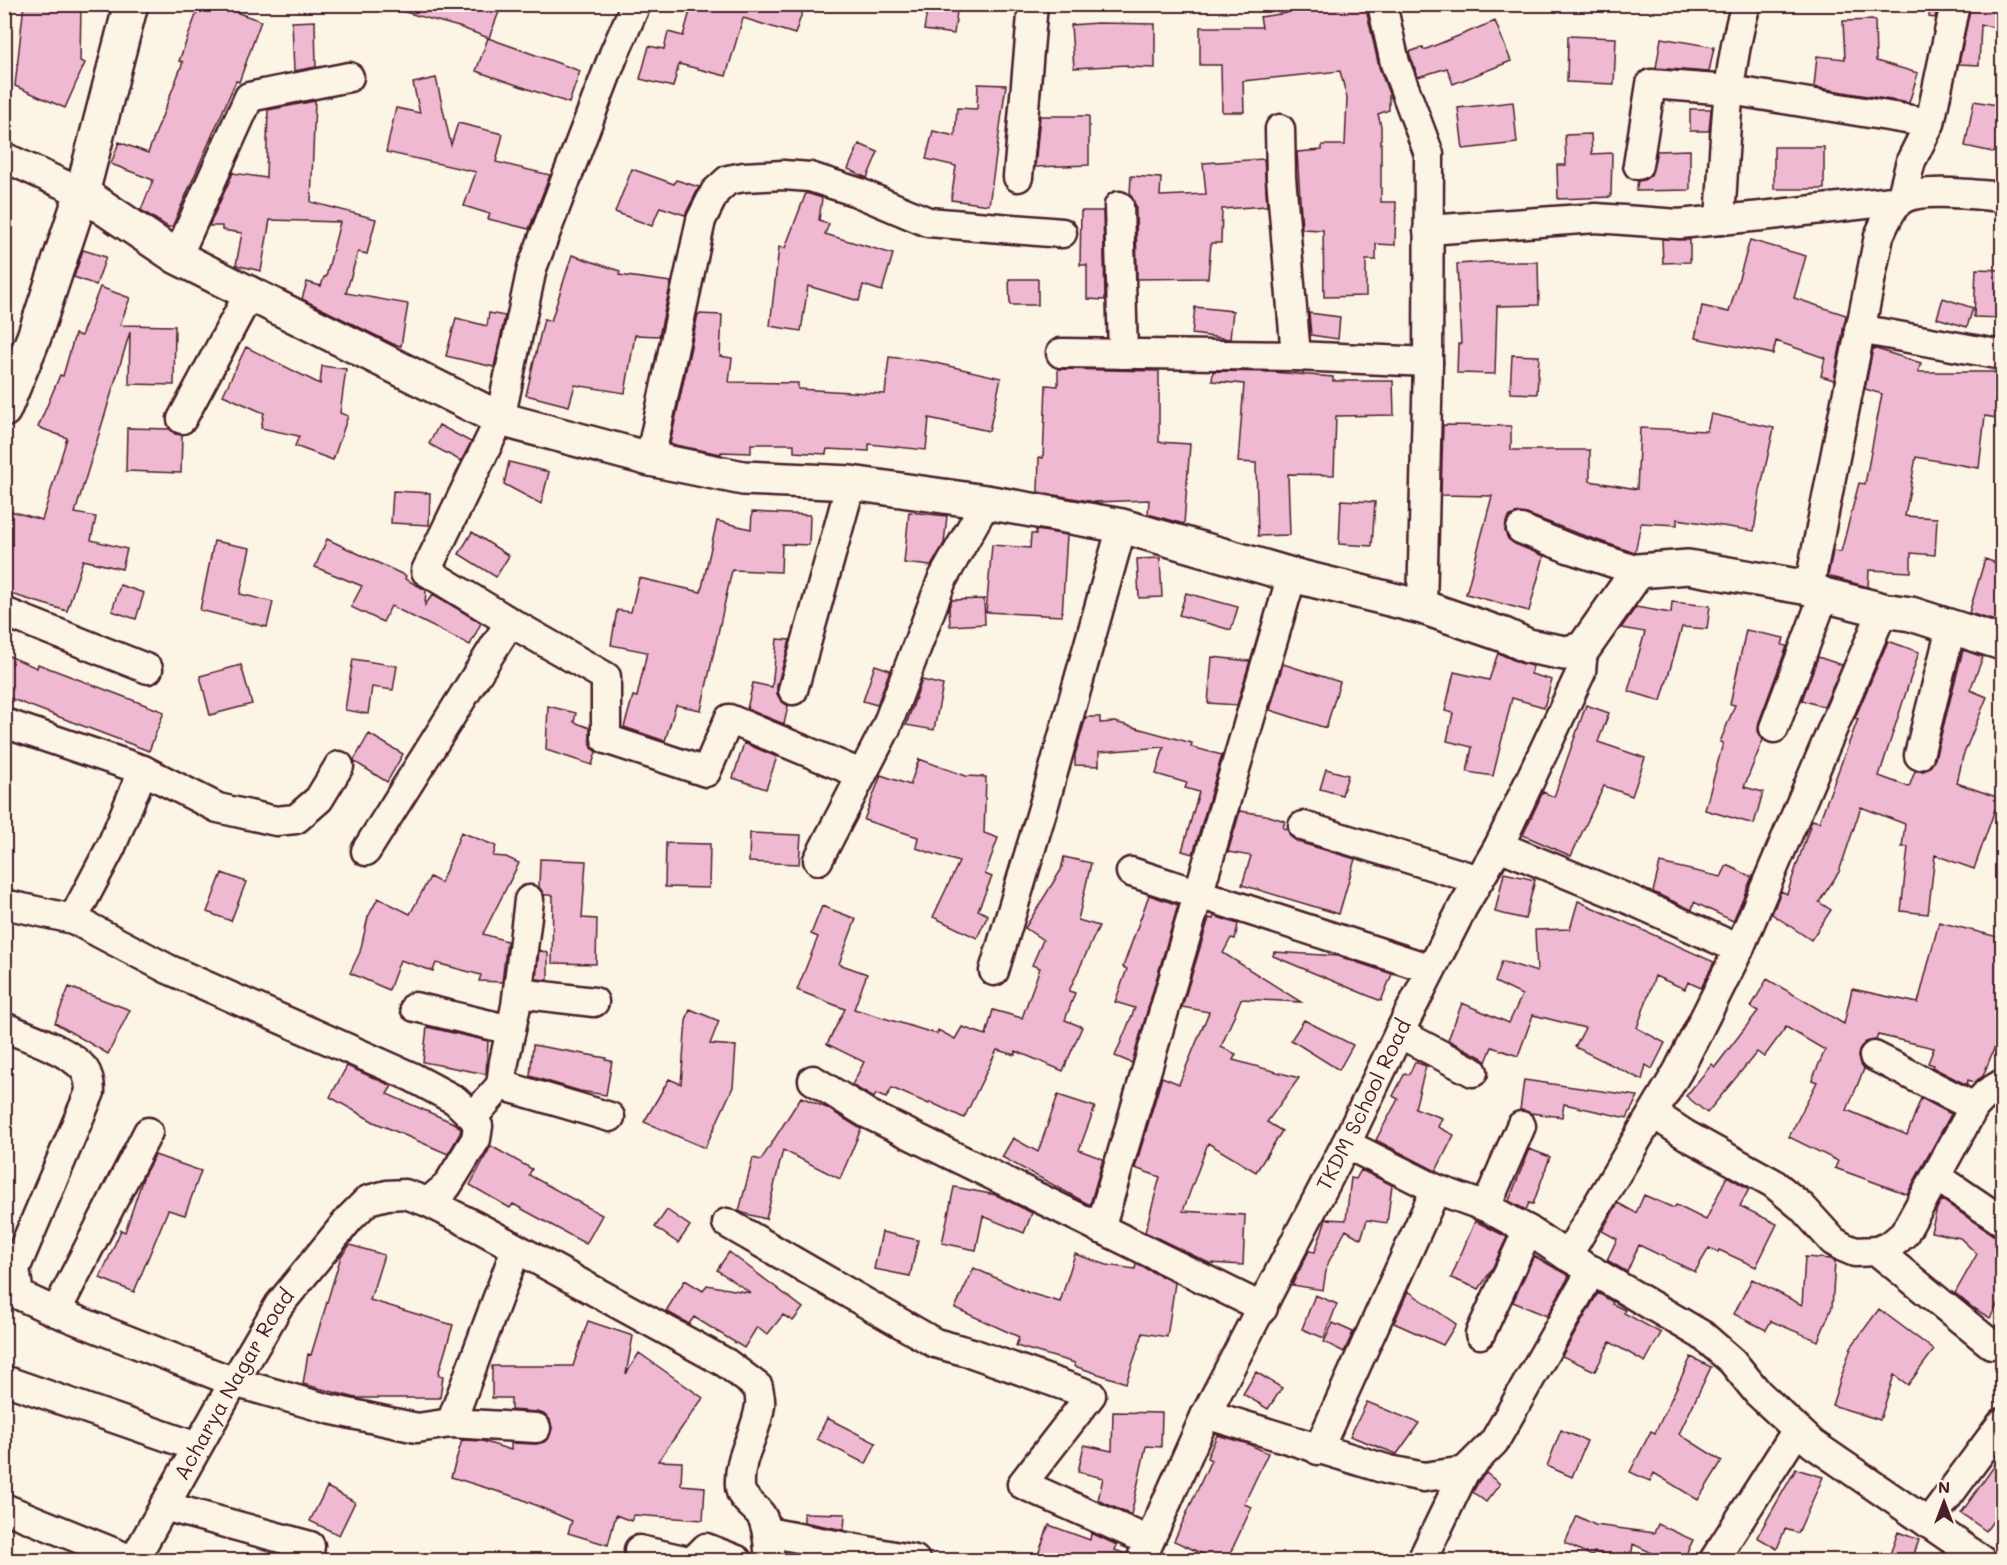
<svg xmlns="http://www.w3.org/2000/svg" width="2007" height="1565" viewBox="0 0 2007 1565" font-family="Mali,sans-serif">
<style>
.building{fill:#f0b9d2;stroke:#4a1f2b;stroke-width:1.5}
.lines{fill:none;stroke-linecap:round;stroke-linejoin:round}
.minor-casing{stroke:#4a1f2b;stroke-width:33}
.tertiary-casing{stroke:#4a1f2b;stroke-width:38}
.minor{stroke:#fcf5e5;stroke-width:28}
.tertiary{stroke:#fcf5e5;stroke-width:33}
.labels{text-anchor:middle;stroke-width:4.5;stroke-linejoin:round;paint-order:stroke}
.street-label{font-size:21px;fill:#4a1f2b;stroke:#fcf5e5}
</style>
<rect width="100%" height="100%" fill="#fcf5e5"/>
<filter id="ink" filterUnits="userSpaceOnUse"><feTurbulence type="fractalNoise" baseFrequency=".0167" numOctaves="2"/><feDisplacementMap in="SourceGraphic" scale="12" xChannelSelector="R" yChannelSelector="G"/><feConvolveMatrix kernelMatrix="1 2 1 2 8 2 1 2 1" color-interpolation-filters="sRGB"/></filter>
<g filter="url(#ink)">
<path class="building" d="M24,4H81L80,61L85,63L65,108L15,86Z
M200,4H213L261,21L239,82L236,81L172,227H168L141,210L153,180L111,164L119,142L148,153L183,62L179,61Z
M402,4H502L489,38L459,27L401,11Z
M692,4H805L795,34L743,18L726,76L679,64L673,87L640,79L649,46L664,49L668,32L683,36Z
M928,4H958L954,34L924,30Z
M1286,4H1365L1379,67L1389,94V110L1378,114L1381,126V202H1396L1395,245L1376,244V260H1366V296L1324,297L1323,230L1302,229L1297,152L1322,150V145H1345L1347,98L1340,71L1243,81L1244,112H1222L1221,65H1200V27H1262L1260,17L1287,13Z
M1930,4H1938L1935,18L1929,17Z
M1971,4H2002V28L1981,25L1979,65L1959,64Z
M1875,20L1876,61L1918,73L1909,103L1814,87L1817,56L1845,59L1843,21Z
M315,21L316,67L294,71L292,22Z
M1495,21L1511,61L1453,84L1447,68L1418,77L1409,52L1423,47L1424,50Z
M1097,23L1155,24V68L1127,67V65L1074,68L1071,25Z
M1568,36L1616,38L1614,84L1567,82Z
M488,38L580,71L569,103L476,71Z
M1661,38L1714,47L1709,72L1656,68Z
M436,78L451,145L458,123L503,134L496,162L550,175L529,229L488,219L490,214L464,206L476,172L386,152L396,108L420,113L413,83Z
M978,84L1006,85L989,205L951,200L956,166L926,159L933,131L955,136L957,108L977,109Z
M315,101L311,202L376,219L367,254L358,252L346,293L408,304L401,346L393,344L302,299L307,282L321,286L324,277H326L340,222L270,220L261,271L236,265L242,233L222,230V226H209L233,173L266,178L268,110Z
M1974,101L2002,106V154L1965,146Z
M1513,102L1517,143L1463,149L1458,108Z
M1690,109H1711L1709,131H1690Z
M1040,116H1089V165L1035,167Z
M1591,134L1592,154L1612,153L1611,197L1558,199L1557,165H1566L1565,135Z
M859,144L878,152L867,178L848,169Z
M1774,147H1824V189H1774Z
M1690,150V190L1636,191L1638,181L1644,180L1651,175L1657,151Z
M1264,159L1267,206L1222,209L1221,243H1211L1208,278L1137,279L1136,206L1130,195L1131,176L1161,178L1160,196L1206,194L1203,163Z
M632,169L674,184L676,180L699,187L685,215L660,207L652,226L615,212Z
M806,193L822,198L819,220L829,224L825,234L893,254L882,291L863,285L859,301L808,286L801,331L770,326L779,247L785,248Z
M1081,211H1103L1105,300L1087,299V265H1080Z
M1662,239L1690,240V262L1663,263Z
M1750,240L1806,256L1794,298L1846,315L1834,380L1821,376L1825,358L1776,341L1773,354L1695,338L1702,306L1729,312Z
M83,250L106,257L96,285L74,277Z
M572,255L620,271L619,275L671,282L659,336L635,335L625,393L575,385L569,406L526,395L544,319L551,321Z
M1489,262H1538L1539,305L1497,306L1495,374L1457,373L1458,344H1461L1457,264Z
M1976,269L2002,270V318L1974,317Z
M1009,279H1038V305H1010Z
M100,287L130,298L120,325L175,326L174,385L129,384L130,332L75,513L96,517L91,540L127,549L122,569L83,560L67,611L4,592V509L42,520L67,438L38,427L60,375L63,376L75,334L81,336Z
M1943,298L1973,308L1967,327L1937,318Z
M1195,307L1233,311L1230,339L1192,334Z
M489,313L505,316L494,367L446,356L456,318L487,326Z
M1309,313L1340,317L1338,339L1311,335Z
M698,314L722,315L720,356L732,358L729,382L798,383V389L885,394L889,357L927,361L1001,378L989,431L929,418L926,450L869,444V451L827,449L826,454L794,452V444H751V453L721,452V454L670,444Z
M246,347L320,384L322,366L346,369L340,413L348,416L333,460L295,446L299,436L261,428L264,413L223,395Z
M1873,348L1921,363L1918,372H2002V419L1985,416L1979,468L1916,457L1905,516L1937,518L1935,555L1911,553V572L1869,570L1868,587L1828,576L1833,551L1841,552L1859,483L1865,484L1882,394L1865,389Z
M1512,355L1539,356L1537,394L1510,393Z
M1058,369L1159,371V442L1190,444L1184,524L1148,514L1149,500L1095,502L1038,492L1039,457L1043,458L1046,385L1058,386Z
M1213,371L1272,372L1333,377V381H1393L1394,415L1336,416L1334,475L1288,474L1290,535L1258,536L1256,463L1238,462L1244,384L1212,381Z
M1711,414L1774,428L1760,491L1754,531L1677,519V525L1641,523L1635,553L1574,532L1527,514L1518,513L1510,516L1506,522L1505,531L1508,539L1515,544L1544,556L1529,611L1466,594L1492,496L1441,495L1443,425L1511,426V450H1590V481L1637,489L1640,428L1707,431Z
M439,425L471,442L461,461L429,444Z
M127,428L170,429L175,434L182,435L181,473L126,471Z
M509,462L549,472L541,504L504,484Z
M393,491L430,493L429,525L391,523Z
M1341,500L1375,502L1372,546L1339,544Z
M752,512L810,515L809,545L782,544L781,572L732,570L701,710L676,705L665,741L624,727L633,696L637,697L647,652L611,645L617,610L631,612L639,578L701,592L717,521L751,529Z
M909,512L947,516L944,543L931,566L904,563Z
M1036,530L1067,535L1062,616L986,612L992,545L1030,548L1031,534H1036Z
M472,532L509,556L496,577L459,554Z
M327,539L406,576L405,579L426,590L425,605L433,594L481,623L470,645L391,606L383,622L351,607L362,586L315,567Z
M214,541L250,548L240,594L273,602L267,627L200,610Z
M1160,558L1162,597L1139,598L1137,559Z
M1985,559L2002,565V623L1969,613Z
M120,585L144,593L136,619L112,611Z
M1186,593L1238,607L1231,630L1179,615Z
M984,599L985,624L950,626L949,607L952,600Z
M1672,602L1710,606L1707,629L1682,627L1661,701L1628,691L1645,632L1621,628L1636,607L1671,613Z
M1746,630L1784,638L1782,645L1787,646L1759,722L1758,731L1763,740L1744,787L1763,792L1754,824L1705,810L1723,743L1720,742L1735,705L1730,704Z
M777,639L790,640L777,686V694L781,701L788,706L784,724L747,709L753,683L772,687Z
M1888,641L1919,652L1879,776L1909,787L1915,771H1924L1931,766L1935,759L1963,650L1983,657L1970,690L1987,697L1963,756L1957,783L1999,798L1974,869L1935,855L1928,914L1901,911L1908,847H1902L1905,824L1861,807L1839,872L1819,902L1831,910L1811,940L1772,914L1781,891L1787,894L1812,820L1819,822L1858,719L1855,718Z
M1498,653L1520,663L1533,666L1531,674L1552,680L1544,707L1512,698L1493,776L1467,772L1472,747L1447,741L1453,713L1445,711L1454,672L1489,680Z
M4,654L37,668L38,664L164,712L149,751L4,696Z
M1212,657L1250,661L1237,705L1208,703Z
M1818,657L1842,665L1824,707L1802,700Z
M353,659L397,666L393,690L372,687L368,714L345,710Z
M1283,664L1340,682L1326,728L1270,710Z
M241,665L252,704L210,715L200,676Z
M875,665L890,670L877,705L863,701Z
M922,680L943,685L934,730L906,725Z
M1586,705L1609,713L1598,742L1645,758L1632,796L1604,786L1571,856L1523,835L1543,792L1554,797Z
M548,706L576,713L574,722L590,728V740L592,748L596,752L592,765L546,750Z
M1086,717H1100V723L1115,722L1192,743L1191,747L1222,755L1193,854L1182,851L1199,792L1185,788L1187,783L1156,774L1164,747L1099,752V766L1075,765V755Z
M369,734L403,754L387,782L355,762L354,760Z
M744,743L777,757L766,789L733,778Z
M919,759L966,776L986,777L984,833L998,838L985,874L992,877L978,910L988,915L977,938L933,917L959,862L916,848L918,837L864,820L881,775L910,785Z
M1326,769L1348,775L1342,795L1320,789Z
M1240,811L1266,815L1285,821L1283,828L1287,829L1291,837L1298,842L1355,859L1339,914L1242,885L1251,856L1228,852Z
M461,832L496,846L493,856L506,857L519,863L483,934L507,941L502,982L479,981L481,975L436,963L433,971L400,960L389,990L350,973L360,952L368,917L378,898L410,914L430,877L441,883Z
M750,833L801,835L799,864L749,862Z
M666,843L710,844L709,888L665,887Z
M1064,857L1091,863L1078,920L1099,926L1069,991L1075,993L1065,1020L1082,1027L1063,1071L1016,1051L1015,1055L997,1050L964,1118L930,1102L929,1104L892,1088L886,1098L876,1094L874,1098L852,1085L864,1062L827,1044L845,1009L797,990L818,937L811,934L822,906L856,919L839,964L867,974L854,1009L937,1034L938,1030L955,1039L962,1027L986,1035L993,1010L1022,1018L1040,968L1032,965L1043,940L1025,928L1061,870Z
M540,859L586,861L582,918L597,919L596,964L552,963L553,895H544L539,887Z
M1660,863L1721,877L1727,865L1752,877L1733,921L1694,902L1692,910L1653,892Z
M222,873L246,882L231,921L207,912Z
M1504,873L1535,880L1525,919L1495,912Z
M1149,895L1178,905L1132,1063L1115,1056L1135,1008L1115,1002L1127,969L1123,967Z
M1578,901L1714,962L1701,988L1688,982L1685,989L1655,976L1637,1028L1665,1043L1652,1069L1646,1065L1642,1080L1575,1047L1585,1028L1533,1015L1518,1056L1492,1047L1486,1062L1481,1057L1448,1040L1462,1003L1509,1023L1522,995L1495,982L1502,961L1537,972L1535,930L1570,929Z
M1214,916L1238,924L1235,939L1231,938L1223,953L1301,1002L1241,999L1221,1047L1236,1054L1233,1060L1299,1078L1267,1122L1282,1131L1256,1172L1208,1143L1183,1211L1245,1215L1243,1265L1209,1263L1145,1232L1160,1177L1135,1168L1162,1077L1179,1084L1209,1012L1182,1007L1209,918L1213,919Z
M1939,922L2002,938V1029L1983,1076L1974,1082L1968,1080L1967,1085L1932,1067L1933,1065L1928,1063L1934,1048L1878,1035L1876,1040L1866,1042L1860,1048L1858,1057L1860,1064L1864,1069L1847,1110L1907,1135L1921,1098L1951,1114L1907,1194L1835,1168L1838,1161L1789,1137L1817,1082L1812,1080L1825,1050L1786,1027L1764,1057L1757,1052L1707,1113L1686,1096L1712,1064L1715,1067L1758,1011L1751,1007L1767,979L1844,1024L1852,989L1918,1003Z
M539,950L548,953V980L536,979Z
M1274,952L1338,956L1392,974L1381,1001L1273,956Z
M69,987L130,1010L108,1054L55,1023Z
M690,1009L719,1021L710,1044L736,1046L733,1087L705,1148L644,1122L669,1079L681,1084L686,1021Z
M1304,1020L1353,1045L1339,1070L1291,1040Z
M427,1027L488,1041L486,1074L423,1062Z
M533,1045L606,1058V1060L612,1061L606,1095L580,1091L530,1076Z
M1415,1062L1426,1066L1415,1108L1442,1118L1438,1127L1454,1135L1436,1171L1376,1140L1398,1099L1393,1096L1405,1073L1409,1075Z
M347,1066L392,1086L387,1094L456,1124L461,1129L460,1133L448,1154L374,1122L330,1097Z
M1524,1080L1566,1086L1638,1096L1627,1118L1564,1104L1562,1117L1531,1113L1520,1110Z
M1058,1095L1095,1107L1079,1150L1103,1159L1090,1205L1002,1157L1013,1138L1038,1152Z
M801,1097L827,1108L861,1129L840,1179L783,1150L766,1219L743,1213L739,1211L753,1158L761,1160Z
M491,1146L532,1169L529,1175L602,1215L586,1244L513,1204L510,1208L470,1185Z
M1529,1149L1550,1157L1533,1204L1529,1203L1526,1210L1509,1201Z
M155,1155L201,1171L185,1215L168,1210L134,1292L100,1278L121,1230L125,1232L144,1175Z
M1361,1170L1392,1185L1387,1223L1367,1220L1361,1239L1346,1230L1327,1265L1323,1290L1292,1285L1309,1251L1315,1252L1326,1219L1346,1220L1351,1178L1356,1179Z
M1727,1176L1749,1189L1740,1206L1777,1224L1756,1267L1719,1250L1718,1252L1709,1248L1695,1272L1639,1245L1627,1272L1607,1260L1617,1239L1602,1231L1618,1203L1636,1213L1644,1195L1674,1208L1676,1205L1706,1220Z
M954,1187L996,1195L1032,1213L1024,1233L983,1216L976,1250L942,1243Z
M1942,1200L1993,1235L2002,1237V1296L1990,1318L1973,1308L1955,1293L1977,1254L1960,1238L1931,1232L1937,1208Z
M667,1210L690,1226L678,1243L655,1227Z
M1475,1221L1507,1237L1491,1271L1479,1289L1451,1278Z
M882,1232L918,1240L910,1276L874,1269Z
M350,1245L384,1255L370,1300L453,1325L438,1375L443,1376L440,1398H356L303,1384L308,1354L311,1355L341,1256Z
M729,1252L803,1308L793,1321L783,1315L767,1335L757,1327L744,1348L694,1317L689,1324L666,1311L685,1280L703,1291L707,1285L751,1293L717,1270Z
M1075,1254L1107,1265L1135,1269L1136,1264L1175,1283L1167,1337L1143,1333L1126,1383L1074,1366L1075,1363L1016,1346L1019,1337L955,1308L974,1268L1029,1293L1060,1302Z
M1534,1256L1569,1276L1547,1316L1513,1302Z
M1805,1257L1831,1259L1835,1262L1832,1307L1818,1341L1771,1321L1766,1330L1734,1314L1752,1279L1802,1305Z
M1408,1291L1456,1324L1443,1345L1394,1323Z
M1598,1293L1613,1302L1612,1304L1625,1310L1624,1313L1661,1333L1645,1362L1610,1342L1595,1371L1562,1356Z
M1315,1295L1337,1304L1324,1338L1302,1329Z
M1879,1309L1934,1350L1908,1385L1894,1375L1880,1420L1832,1405L1851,1347Z
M588,1321L633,1336L626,1374L639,1353L703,1398L658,1461L682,1462L681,1485L705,1487L703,1520L634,1515L631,1521L616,1515L608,1545L568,1533L572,1521L519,1498L451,1477L462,1440L482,1441L511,1450V1443L536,1444L544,1442L549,1438L552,1428L550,1420L546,1415L537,1412L511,1410V1398H492V1366H573Z
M1333,1323L1353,1332L1344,1352L1324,1342Z
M1691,1357L1711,1367L1679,1434L1722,1461L1698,1500L1654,1473L1650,1481L1630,1472L1651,1431L1655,1433Z
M1256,1372L1282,1388L1268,1409L1243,1394Z
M1367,1402L1419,1423L1397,1454L1350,1436Z
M1113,1412L1162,1413L1161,1447L1146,1446L1131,1515L1098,1500L1103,1478L1078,1472L1084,1445L1112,1451Z
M827,1418L876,1443L866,1464L817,1439Z
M1561,1430L1587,1441L1572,1477L1547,1466Z
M1217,1435L1248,1444L1268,1453L1244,1504L1252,1507L1227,1560H1216L1174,1541L1211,1460L1207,1458Z
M2002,1455V1508L1986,1531L1961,1513Z
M1796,1469L1823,1477L1798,1533L1785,1529L1777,1549L1757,1537Z
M1486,1473L1500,1484L1486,1502L1473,1492L1479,1481Z
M327,1487L355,1502L339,1535L310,1521Z
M804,1513L845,1514L844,1530L804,1522Z
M1577,1516L1595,1525L1654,1533L1658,1524L1693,1540L1683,1560H1667L1633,1544L1631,1558L1594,1552L1592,1556L1565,1543Z
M1049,1525L1090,1540L1091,1533L1117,1545L1115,1550L1126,1554L1125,1560H1036Z
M1898,1532L1919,1540L1912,1560H1888Z"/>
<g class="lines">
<g class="minor-casing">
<g id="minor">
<path d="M636,4L614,54L532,268L500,419L426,571L510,622L606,677V739L706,772L729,719L861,774"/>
<path d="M1382,4L1395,63L1429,154L1428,362L1422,607"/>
<path d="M1280,129L1281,177L1296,356"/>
<path d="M4,157L82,193"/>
<path d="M1638,165L1651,84L1730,90L1930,123"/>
<path d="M1018,177L1033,4"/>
<path d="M1119,206L1123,354"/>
<path d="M1720,220C1725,148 1725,74 1746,4"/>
<path d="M1428,230L1596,218L1679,224L1762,216L1901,200L1911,161L1930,123L1955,4"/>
<path d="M177,257L249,97L349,77"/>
<path d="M1859,329L2002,355"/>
<path d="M1061,353L1296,356L1428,362"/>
<path d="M182,419L250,292"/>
<path d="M650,459L701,220L715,192L728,180L744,177L783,175L810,177L857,192L928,222L1062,233"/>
<path d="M1521,529L1568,548L1638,571"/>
<path d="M1809,588L1879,236C1884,225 1891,207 1901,200C1920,187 1979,195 2002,197"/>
<path d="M4,612L148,669"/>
<path d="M793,690L851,483"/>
<path d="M4,723L143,770L218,808L276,821L296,819L319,799L339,766"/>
<path d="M1774,728L1824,595"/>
<path d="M1919,755L1951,628"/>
<path d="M1303,826L1479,880"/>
<path d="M1499,846L1633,901L1739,949"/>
<path d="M366,851L510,622"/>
<path d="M818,860L886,728L942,580L986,502"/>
<path d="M1131,872L1431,969"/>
<path d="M4,904L73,919L168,969L412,1077L455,1100L473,1117L478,1126L476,1139L447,1186L428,1202"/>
<path d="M73,919L111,847L143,770"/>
<path d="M994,971L1043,808L1122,526"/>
<path d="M518,993L594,1002"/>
<path d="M415,1007L511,1030"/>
<path d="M4,1027C26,1036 70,1051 84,1069C89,1076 90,1084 90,1092L15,1269L19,1295L56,1312L234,1382L329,1409L417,1428L451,1423"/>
<path d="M1399,1033L1473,1072"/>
<path d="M1874,1056L1974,1107"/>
<path d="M813,1080L868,1114L1263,1308"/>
<path d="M501,1085L610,1117"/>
<path d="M1654,1114L1686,1135L1773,1183L1802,1207L1833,1241L1843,1247L1855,1252L1877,1251L1891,1245L1904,1234L1974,1107L1987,1093L2002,1084"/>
<path d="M473,1117L501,1085L504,1062L516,1006L529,900"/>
<path d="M1346,1144L1436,1189L1486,1207L1528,1230L1567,1256L1702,1335L1732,1361L1758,1393L1813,1444L1982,1560"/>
<path d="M1936,1176L2002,1221"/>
<path d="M1486,1207L1521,1126"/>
<path d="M727,1223L935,1343L972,1353L1091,1395L1022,1484L1149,1541"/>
<path d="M1100,1229L1292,575"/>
<path d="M516,1249L451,1423L536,1428"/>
<path d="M1877,1251L1991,1344"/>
<path d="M1567,1256L1678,1071L1739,949L1883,610"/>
<path d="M56,1312L148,1132"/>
<path d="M1480,1334L1528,1230"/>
<path d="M4,1380L197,1447"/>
<path d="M1206,1414L1389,1470L1424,1477L1465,1471L1494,1442L1592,1270"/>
<path d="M1318,1450L1436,1189"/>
<path d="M164,1506L310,1546L307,1560"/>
<path d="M4,1508L132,1560"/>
<path d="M1928,1523L2002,1423"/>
<path d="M767,1532L915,1560"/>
<path d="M639,1550L684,1560"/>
<path id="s1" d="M134,1560L234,1382L279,1305L350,1218L368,1200L387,1195L405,1194L428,1202L483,1230L726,1363L758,1387C759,1393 761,1399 760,1405C757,1434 738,1455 740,1486C740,1499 754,1505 761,1515C769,1528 768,1546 770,1560"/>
<path d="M694,1560L706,1548L737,1560"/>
<path id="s2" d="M1141,1560L1206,1414L1346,1144L1399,1033L1463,907L1499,846L1581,672L1583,649"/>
<path d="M1422,1560L1465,1471"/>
<path d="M1714,1560L1797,1430"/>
</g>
</g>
<g class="tertiary-casing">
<path id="tertiary" d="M82,193L177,257L500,419L650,459L743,478L851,483L986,502L1122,526L1292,575L1422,607L1504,635L1528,646L1565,653L1583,649L1638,571L1688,567L1809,588L1824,595L1883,610L1911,614L2002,643
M4,410L34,337L82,193L131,4"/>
</g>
<use href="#minor" class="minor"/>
<use href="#tertiary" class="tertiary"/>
</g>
</g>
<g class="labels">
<g class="street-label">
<text dy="7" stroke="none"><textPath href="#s2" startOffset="507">TKDM School Road</textPath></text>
<text dy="7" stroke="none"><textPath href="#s1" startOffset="202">Acharya Nagar Road</textPath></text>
</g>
</g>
<rect width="2007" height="1565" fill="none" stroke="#fcf5e5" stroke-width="24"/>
<rect x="12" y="12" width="1983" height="1541" fill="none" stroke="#4a1f2b" stroke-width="2" filter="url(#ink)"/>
<g transform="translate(1944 1502)" stroke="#fcf5e5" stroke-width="4.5" paint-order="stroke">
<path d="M0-4.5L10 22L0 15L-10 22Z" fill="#4a1f2b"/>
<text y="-9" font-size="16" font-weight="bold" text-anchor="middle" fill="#4a1f2b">N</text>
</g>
</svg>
